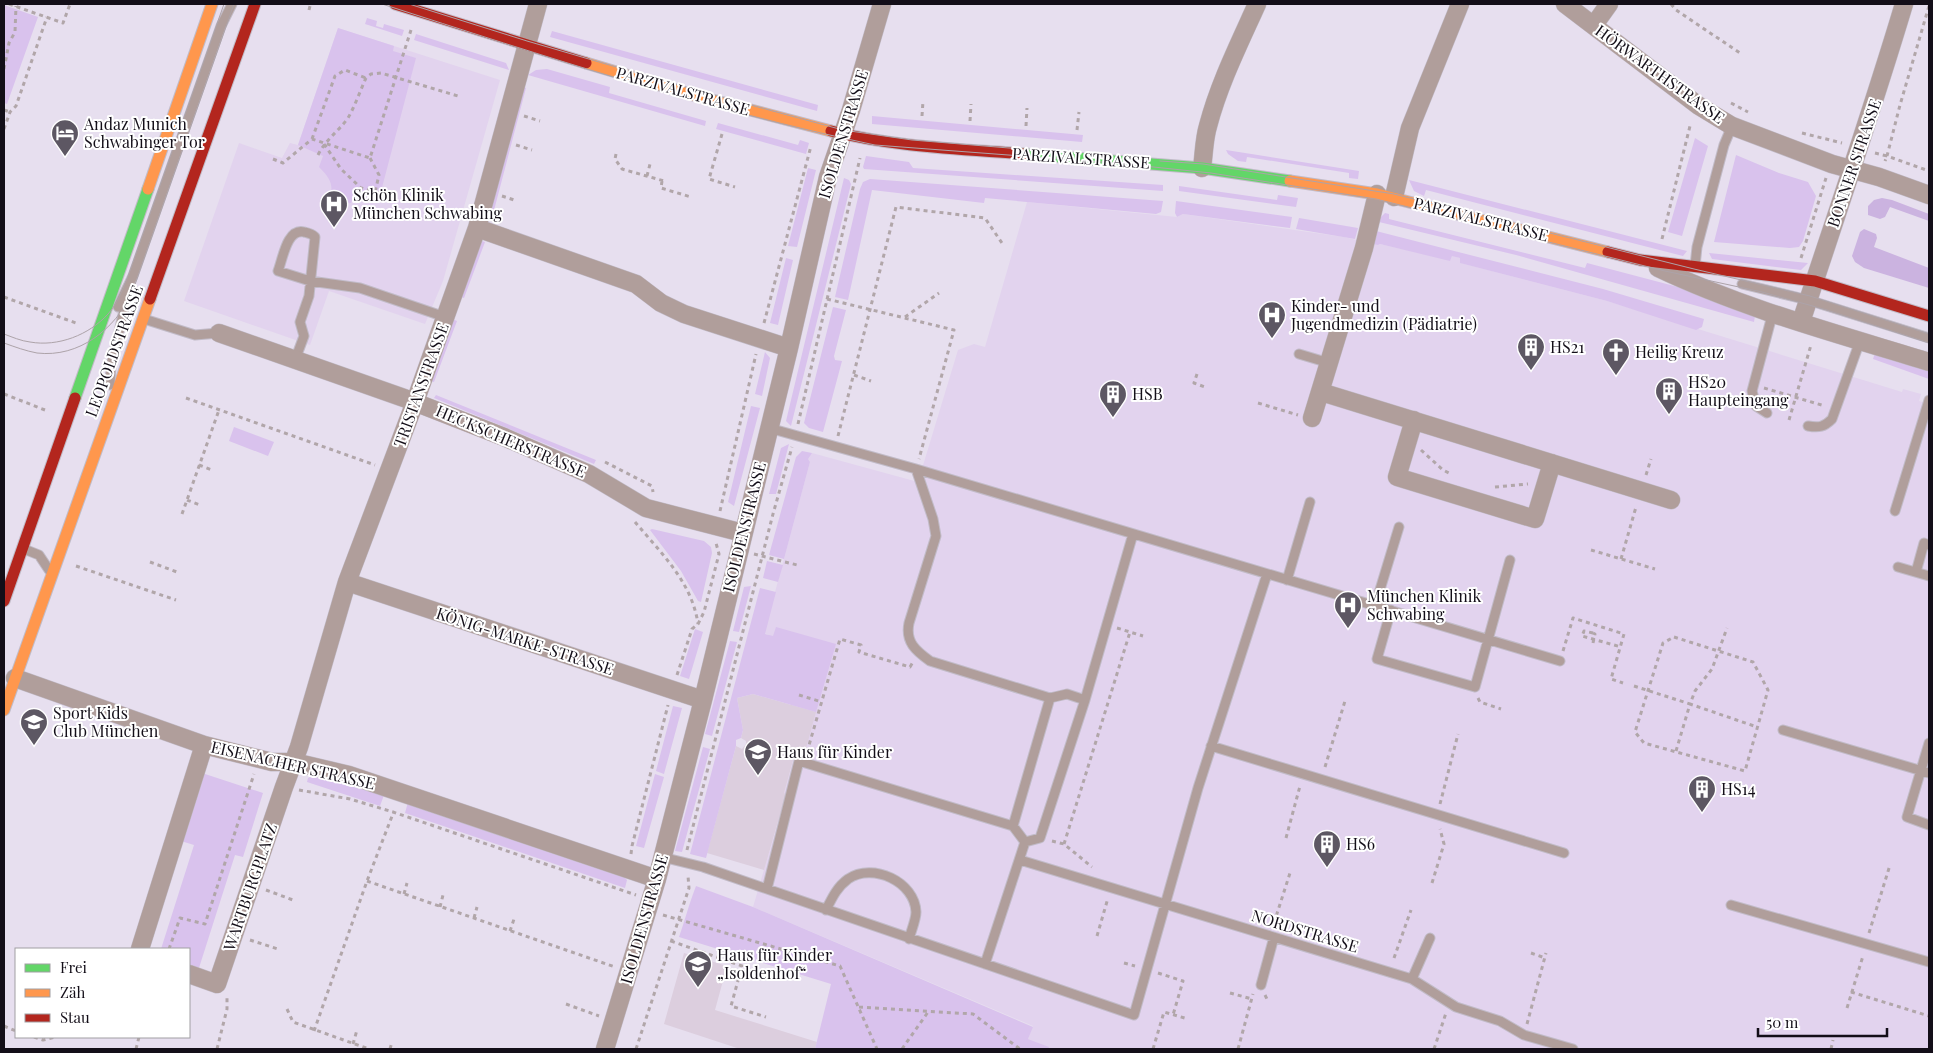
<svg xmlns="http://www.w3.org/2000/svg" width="1933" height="1053" viewBox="0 0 1933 1053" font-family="'Playfair Display',serif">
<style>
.built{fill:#e2d3ee}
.education{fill:#dccede}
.green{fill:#d9c2ed}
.forest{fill:#cbb3e0}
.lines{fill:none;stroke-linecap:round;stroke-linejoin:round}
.lane-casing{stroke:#c1bbc7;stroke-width:11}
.street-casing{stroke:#c1bbc7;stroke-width:19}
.fast-casing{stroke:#c1bbc7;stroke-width:13}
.slow-casing{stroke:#c1bbc7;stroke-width:13}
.jam-casing{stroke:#c1bbc7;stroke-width:13}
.path{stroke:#b1a6a9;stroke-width:3;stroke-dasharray:4 4;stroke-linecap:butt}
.lane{stroke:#b09e9b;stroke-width:9}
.street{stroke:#b09e9b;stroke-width:18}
.fast{stroke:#63d668;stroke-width:11}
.slow{stroke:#ff974d;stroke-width:11}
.jam{stroke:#b3261e;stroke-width:11}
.tram{stroke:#ada3a9;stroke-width:1}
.path-bridge{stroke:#b1a6a9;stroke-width:3;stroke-dasharray:4 4;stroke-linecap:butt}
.labels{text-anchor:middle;stroke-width:4;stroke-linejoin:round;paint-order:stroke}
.street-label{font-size:16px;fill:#130e18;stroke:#fff}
.poi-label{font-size:16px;fill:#130e18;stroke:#fff;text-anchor:start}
</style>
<rect width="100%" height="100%" fill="#e7dfef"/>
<path class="built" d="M338,28L500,80L443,281L425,324L329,291L310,345L184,301L239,143L282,158L290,143L298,145Z
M1027,202L1177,217L1183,214L1344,237L1378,245L1380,244L1450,260L1452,256H1454L1460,258L1461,263L1607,301L1902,392L1903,389L1921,394L1919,401L1929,404V1049H1048V1047L1028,1039L1033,1026L753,907L786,795L784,793L796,750L805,752L769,635L764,633L810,462L808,459L809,455L812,453L918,482L958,350L974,344L985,347Z"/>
<path class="education" d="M753,694L816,712L805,752L796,750L784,793L786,794L764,870L707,853L736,746L742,749L746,744V741L741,738L743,730L737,698Z
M684,953L727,966L715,1010L817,1042L815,1049H740L664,1024Z"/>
<path class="green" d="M4,5L38,17L7,104L4,103Z
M367,18L377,21L376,26L383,28L384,24L404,30L402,36L365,24Z
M338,28L394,46L393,51L416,58L379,199L354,193L351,203L328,205C334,187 333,181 319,167L323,156L298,145Z
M552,31L818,105L817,111L550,37Z
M416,34L506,63L509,70L414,40Z
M547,69L610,87L609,93L706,121L705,126L528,75L536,70Z
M522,86L526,88L492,218L487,217Z
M872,116L1083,135L1082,142L872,124Z
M718,123L798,145L800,140L809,143L806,154L716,129Z
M1695,138L1708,146L1682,236L1668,232Z
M1226,150L1359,171L1358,179L1349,178V173L1247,157L1246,162L1238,161L1228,154Z
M1736,155L1779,173L1808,182L1816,196L1803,241L1799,247L1790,248L1714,242Z
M866,156L909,162L913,168L1163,185V191L864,169L863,167Z
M808,168L816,170L797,247L788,246Z
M844,178L849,180L851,184L791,426L786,421Z
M870,179L1163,201L1161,212L1156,214L985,198L984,203L872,190L848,300L835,297L860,189L863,182Z
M1409,180L1687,251L1683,256L1426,190L1424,196L1414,191Z
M1179,186L1277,200L1278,195L1298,198L1296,207L1179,191Z
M1176,201L1292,217L1290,228L1183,214L1177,217L1175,213Z
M1385,213L1389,214V219L1585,268L1587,263L1678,287L1755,316L1754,322L1516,255L1379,222L1380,218Z
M1299,218L1358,228L1355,239L1296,229Z
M1376,231L1603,289L1704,319L1702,327L1696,330L1607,301L1460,263V258L1452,256L1450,261L1380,244L1378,245L1372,244Z
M482,241L485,242L464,298L461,297Z
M1709,253L1808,263L1801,270L1712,259Z
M786,258L793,260L778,325L770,323Z
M833,307L846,310L834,356L835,360L842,361L823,432L809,428L804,423Z
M452,319L457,321L434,382L430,381Z
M765,352L770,358L762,396L755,394Z
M1875,353L1928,370L1929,379L1873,359Z
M436,395L596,460L594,464L434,398Z
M751,406L760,408L734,506L728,502Z
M234,427L274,442L268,456L229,441Z
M789,444L776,494H769L781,448Z
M802,451L812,453L808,459L810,462L784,559L769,555L796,457Z
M652,529L704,541L711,547L712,553L701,602L698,601L681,571L650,530Z
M767,561L783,565L778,582L763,578Z
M751,586L739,632L733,631L744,587Z
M760,588L776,592L765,634L773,636L776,627L836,644L816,712L753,694L737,698L743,730L741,738L736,740V746L706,858L690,854Z
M695,629L703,632L689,679L680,676Z
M730,641L737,642L712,736L705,734Z
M673,706L682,708L664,774L656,771Z
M703,747L710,749L682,852L675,851Z
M202,773L263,793L243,857L235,855L198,971L189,968V949H161L194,845L181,841Z
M655,774L664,777L644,848L636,846Z
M312,776L384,795L380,806L307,782L308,778Z
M408,802L623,876L627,880L625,888L405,813Z
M696,886L753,907L1033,1027L1028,1039L1049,1047L1048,1049H815L831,984L679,937C685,920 689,904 696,886Z"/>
<path class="forest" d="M1882,198L1892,200L1929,214V221L1890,207L1885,217L1880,219L1868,215V206L1874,200Z
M1864,229L1876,234L1877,238L1874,247L1929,268V288L1864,268L1855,262L1852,256L1860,232Z"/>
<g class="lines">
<g class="lane-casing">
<path id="lane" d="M1695,266L1697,247L1724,145L1732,126
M1742,284L1808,300L1929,338
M118,307L133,276L221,26L232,4
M144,319L195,335L219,333
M1299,354L1329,363
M295,360L304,336L300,322L309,296L315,237C311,233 309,233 304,232C287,228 283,258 278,271L310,281L360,288L445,317
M110,385L111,365L127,298
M1767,413L1756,406L1752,391L1773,312
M1808,426C1819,428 1824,427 1832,419L1860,341
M769,428L916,469L1560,661
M916,469L933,519L936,536L909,623C905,642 916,651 930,661L1050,698
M1895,511L1929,400
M24,549L39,555L49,570
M1898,567L1929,576
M1916,572L1924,543L1929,545
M1287,580L1310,502
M1375,606L1399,527
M1391,610L1377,659L1475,687L1510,560
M1783,730L1929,773
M1929,743L1907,817L1929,825
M1211,746L1564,853
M1025,842L1040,838L1085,700
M662,857L703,867L1134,1015L1198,788L1267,574
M1020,860L1412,979L1456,1007L1500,1021L1524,1035L1573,1049
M767,889L799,761L1013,826
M1731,905L1929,962
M826,910C832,898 837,887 848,879C873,862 915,882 916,912C916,920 911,931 909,939
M985,964L1025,842L1013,826L1050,698L1067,694L1085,700L1133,534
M1412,979L1430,938
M1261,985L1274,937"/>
</g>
<g class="street-casing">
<path id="street" d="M1565,4L1699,106L1732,126L1832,164L1879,177L1929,195
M1594,25L1609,4
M1202,168C1204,154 1204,139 1208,126C1219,84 1239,44 1257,4
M1394,197L1410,128L1460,4
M477,228L636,284L661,303L684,314L789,348
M1658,268C1744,309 1838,334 1929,362
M1801,322C1836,216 1872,111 1904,4
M219,333L404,398L504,437L589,474L646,508L743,533
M1321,392L1671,500
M1312,418L1364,248L1377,194
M1414,420L1397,477L1535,519L1552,463
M347,582L703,700
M15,678L204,745L272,762H294L349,775L657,879
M140,949L204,745
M189,974L217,984L284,787L299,747L347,582L415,402L477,228L538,4
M605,1049L657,879L703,700L789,348L828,177L851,110L882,4"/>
</g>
<g class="fast-casing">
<path id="fast" d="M1024,154L1202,168L1290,181
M75,398L148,189"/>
</g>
<g class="slow-casing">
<path id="slow" d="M586,63L693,95L831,131
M1290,181L1377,194L1608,252
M148,189L212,4
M4,710L150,299"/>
</g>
<g class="jam-casing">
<path id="jam" d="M395,4L586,63
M831,131C894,147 959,149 1024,154
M1608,252L1640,260L1815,281L1929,316
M150,299L255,4
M4,601L75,398"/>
</g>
<path class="path" d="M9,4L63,23L70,4
M1671,4L1676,10L1740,53
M1929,6L1900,105L1887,156L1929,171
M309,10L310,6
M4,69L9,43L15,32L16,6
M1731,103L1748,112
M4,110L10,112
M524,116L540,121
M922,116L923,101
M970,121L971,104
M1026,126L1027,108
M4,129L10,112L16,106L47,17
M1077,130L1079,112
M1802,133L1842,143
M722,134L709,179L735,187
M312,139L335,76L345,70L366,78
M324,144L341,169L361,188L380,193
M516,145L532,150
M1875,153L1887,156L1885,161
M616,154L615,159L622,169L664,181
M318,155C326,139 338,132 348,118C355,106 360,91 366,78L371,74L381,73L458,96
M370,158L379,175L375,192
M273,159L283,163L312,139L370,158L411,30
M647,176L650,164
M662,181L661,188L691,197
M502,196L517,201
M1662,239L1690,126
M1801,258L1826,178
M4,297L76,323
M827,299L954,330L919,459
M905,317L939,293
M1358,321L1382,329
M764,323L811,146
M1197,374L1194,383L1205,387
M854,375L871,381
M1764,388L1825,406
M4,394L45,410
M186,398L375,465
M1258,403L1298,415
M1789,420L1811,345
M798,424L860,158
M838,436L896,207L985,218L1004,246
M1421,450L1443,470L1451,474
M605,462L652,486L653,492
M199,465L212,470
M1646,475L1651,459
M1495,487L1528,484
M187,500L200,505
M720,511L756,354
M182,514L219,410
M635,522C661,553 692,582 698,624
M1591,550L1655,569
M754,554L797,565
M1621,559L1636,507
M150,562L177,572
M76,566L176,600
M1117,628L1143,636
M1593,633L1584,631L1582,636L1621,647
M1674,637L1753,662L1768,690L1745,771L1644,743L1635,732L1663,643Z
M1563,651L1573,618L1624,634L1611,679L1623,683
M677,675L692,629L698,624L704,612L719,554L716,543
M1634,686L1690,704L1695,691L1712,669L1727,628
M799,695L822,702
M1478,698L1480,702L1501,709
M1676,751L1690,704L1757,727
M807,752L840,639L861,645L859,652L910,667L913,662
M1325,767L1345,701
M299,790L350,799L393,812L636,895
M1440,804L1458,734
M1286,838L1300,786
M1052,841L1064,844L1092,867
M1064,844L1130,632
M687,850L773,514L792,447
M631,854L632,846L668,705
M367,881L615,967
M1432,883L1444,844L1440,829
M266,890L293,900
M404,894L407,883
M440,907L443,895
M663,915L840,966L877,1049
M474,918L477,907
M1274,923L1290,873
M510,931L514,919
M1869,933L1890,865
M1097,936L1108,898
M250,940L278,949
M671,941L742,966L731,1006L766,1017
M169,949L180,918L205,924L254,774
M1531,953L1545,958
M1394,958L1411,910
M1124,963L1135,966
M1158,973L1183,981L1173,1015
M1851,992L1929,1016
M1230,993L1252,999
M1265,995L1268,1001
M566,1004L599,1016
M859,1007L973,1014L1020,1049
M1847,1008L1863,956
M287,1009L293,1022L369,1049
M1527,1024L1546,953
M4,1026L16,1031
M314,1031L367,881L394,811
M34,1037L43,1040L56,1037
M353,1044L357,1030
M136,1049L139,1037
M217,1049L227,1009V996
M390,1049L392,1042
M636,1049L689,888L688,876
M902,1049L928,1012
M1153,1049L1164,1012L1188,1019
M1238,1049L1253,994
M1434,1049L1446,1013
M1831,1049L1833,1040"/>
<use href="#lane" class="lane"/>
<use href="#street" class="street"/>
<use href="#fast" class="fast"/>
<use href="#slow" class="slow"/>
<use href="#jam" class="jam"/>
<path class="tram" d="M382,4C544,56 708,110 875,145L1115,163L1211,173L1376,199L1665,271L1762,292L1827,310L1929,343
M409,4L527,41L695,90L843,130L912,140L1033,150
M1160,161L1203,164L1394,194L1694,269L1810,296L1929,334
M4,334C12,337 21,341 30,342C58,347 89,335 108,314C117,304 122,291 127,279L224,4
M4,343C15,347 26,351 37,353C79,358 115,329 132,293L234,4"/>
<path class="path-bridge" d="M1593,643L1595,634L1593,633"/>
</g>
<defs>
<g id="hotel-pin" transform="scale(1.4375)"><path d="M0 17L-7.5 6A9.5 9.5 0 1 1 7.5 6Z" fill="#5d5763" stroke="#fff"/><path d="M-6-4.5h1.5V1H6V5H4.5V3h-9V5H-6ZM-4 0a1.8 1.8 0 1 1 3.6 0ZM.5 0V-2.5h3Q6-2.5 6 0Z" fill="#fff"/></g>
<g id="hospital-pin" transform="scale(1.4375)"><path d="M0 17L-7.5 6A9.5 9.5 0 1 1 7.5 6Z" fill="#5d5763" stroke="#fff"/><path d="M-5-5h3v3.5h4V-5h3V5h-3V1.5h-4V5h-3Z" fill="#fff"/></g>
<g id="building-pin" transform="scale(1.4375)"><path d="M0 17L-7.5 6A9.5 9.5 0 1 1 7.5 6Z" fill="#5d5763" stroke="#fff"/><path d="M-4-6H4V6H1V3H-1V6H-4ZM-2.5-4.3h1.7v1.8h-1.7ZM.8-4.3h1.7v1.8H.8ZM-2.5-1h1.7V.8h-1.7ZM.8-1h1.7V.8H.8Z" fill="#fff"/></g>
<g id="church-pin" transform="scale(1.4375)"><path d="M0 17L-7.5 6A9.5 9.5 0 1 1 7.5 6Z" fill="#5d5763" stroke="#fff"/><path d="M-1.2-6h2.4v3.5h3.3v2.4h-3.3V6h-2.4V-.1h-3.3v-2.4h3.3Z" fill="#fff"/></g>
<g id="school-pin" transform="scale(1.4375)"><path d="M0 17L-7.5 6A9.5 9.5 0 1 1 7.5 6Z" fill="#5d5763" stroke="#fff"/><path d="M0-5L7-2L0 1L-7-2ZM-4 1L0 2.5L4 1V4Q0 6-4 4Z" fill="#fff"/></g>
</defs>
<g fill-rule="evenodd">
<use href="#hotel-pin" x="65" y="133"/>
<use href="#hospital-pin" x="334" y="204"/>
<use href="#hospital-pin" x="1272" y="315"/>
<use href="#building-pin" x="1531" y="347"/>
<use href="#church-pin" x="1616" y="352"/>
<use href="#building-pin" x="1669" y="391"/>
<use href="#building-pin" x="1113" y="394"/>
<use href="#hospital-pin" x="1348" y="605"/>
<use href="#school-pin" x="34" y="722"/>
<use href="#school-pin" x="758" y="752"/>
<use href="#building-pin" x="1702" y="789"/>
<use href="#building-pin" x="1327" y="844"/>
<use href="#school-pin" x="698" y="964"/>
</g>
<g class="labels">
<g class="street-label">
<text transform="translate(1660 74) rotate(36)" y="6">HÖRWARTHSTRASSE</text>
<text transform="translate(683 91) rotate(16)" y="6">PARZIVALSTRASSE</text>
<text transform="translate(843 134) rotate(-73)" y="6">ISOLDENSTRASSE</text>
<text transform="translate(1081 158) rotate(4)" y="6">PARZIVALSTRASSE</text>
<text transform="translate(1854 163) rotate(-71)" y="6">BONNER STRASSE</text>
<text transform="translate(1481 219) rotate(14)" y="6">PARZIVALSTRASSE</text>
<text transform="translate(114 351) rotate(-70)" y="6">LEOPOLDSTRASSE</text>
<text transform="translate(421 385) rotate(-70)" y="6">TRISTANSTRASSE</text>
<text transform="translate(511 441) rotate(23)" y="6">HECKSCHERSTRASSE</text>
<text transform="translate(744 527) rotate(-76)" y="6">ISOLDENSTRASSE</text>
<text transform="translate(525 641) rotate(18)" y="6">KÖNIG-MARKE-STRASSE</text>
<text transform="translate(293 765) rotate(13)" y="6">EISENACHER STRASSE</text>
<text transform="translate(250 887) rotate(-71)" y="6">WARTBURGPLATZ</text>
<text transform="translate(644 919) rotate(-74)" y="6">ISOLDENSTRASSE</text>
<text transform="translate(1305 931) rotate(17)" y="6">NORDSTRASSE</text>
</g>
<g class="poi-label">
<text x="84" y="130">Andaz Munich<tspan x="84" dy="18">Schwabinger Tor</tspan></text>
<text x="353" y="201">Schön Klinik<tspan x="353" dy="18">München Schwabing</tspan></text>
<text x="1291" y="312">Kinder- und<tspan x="1291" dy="18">Jugendmedizin (Pädiatrie)</tspan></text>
<text x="1550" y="353">HS21</text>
<text x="1635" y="358">Heilig Kreuz</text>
<text x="1688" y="388">HS20<tspan x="1688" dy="18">Haupteingang</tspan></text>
<text x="1132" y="400">HSB</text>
<text x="1367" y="602">München Klinik<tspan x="1367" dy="18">Schwabing</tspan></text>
<text x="53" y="719">Sport Kids<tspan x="53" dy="18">Club München</tspan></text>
<text x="777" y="758">Haus für Kinder</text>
<text x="1721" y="795">HS14</text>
<text x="1346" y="850">HS6</text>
<text x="717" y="961">Haus für Kinder<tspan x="717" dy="18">„Isoldenhof“</tspan></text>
</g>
</g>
<rect width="1933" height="1053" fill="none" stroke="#130e18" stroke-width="10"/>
<rect x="15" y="948" width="175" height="90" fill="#ffffff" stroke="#a19fa3"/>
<rect x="25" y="964" width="25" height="8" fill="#63d668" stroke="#a19fa3"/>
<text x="60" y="973" font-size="15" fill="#130e18">Frei</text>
<rect x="25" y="989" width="25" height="8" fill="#ff974d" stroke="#a19fa3"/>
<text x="60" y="998" font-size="15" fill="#130e18">Zäh</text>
<rect x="25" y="1014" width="25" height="8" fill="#b3261e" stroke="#a19fa3"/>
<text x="60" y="1023" font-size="15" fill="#130e18">Stau</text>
<path d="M1758 1028v8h129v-8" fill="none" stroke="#130e18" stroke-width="2.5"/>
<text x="1766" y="1028" font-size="15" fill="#130e18" stroke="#ffffff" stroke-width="4" paint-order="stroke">50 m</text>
</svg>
